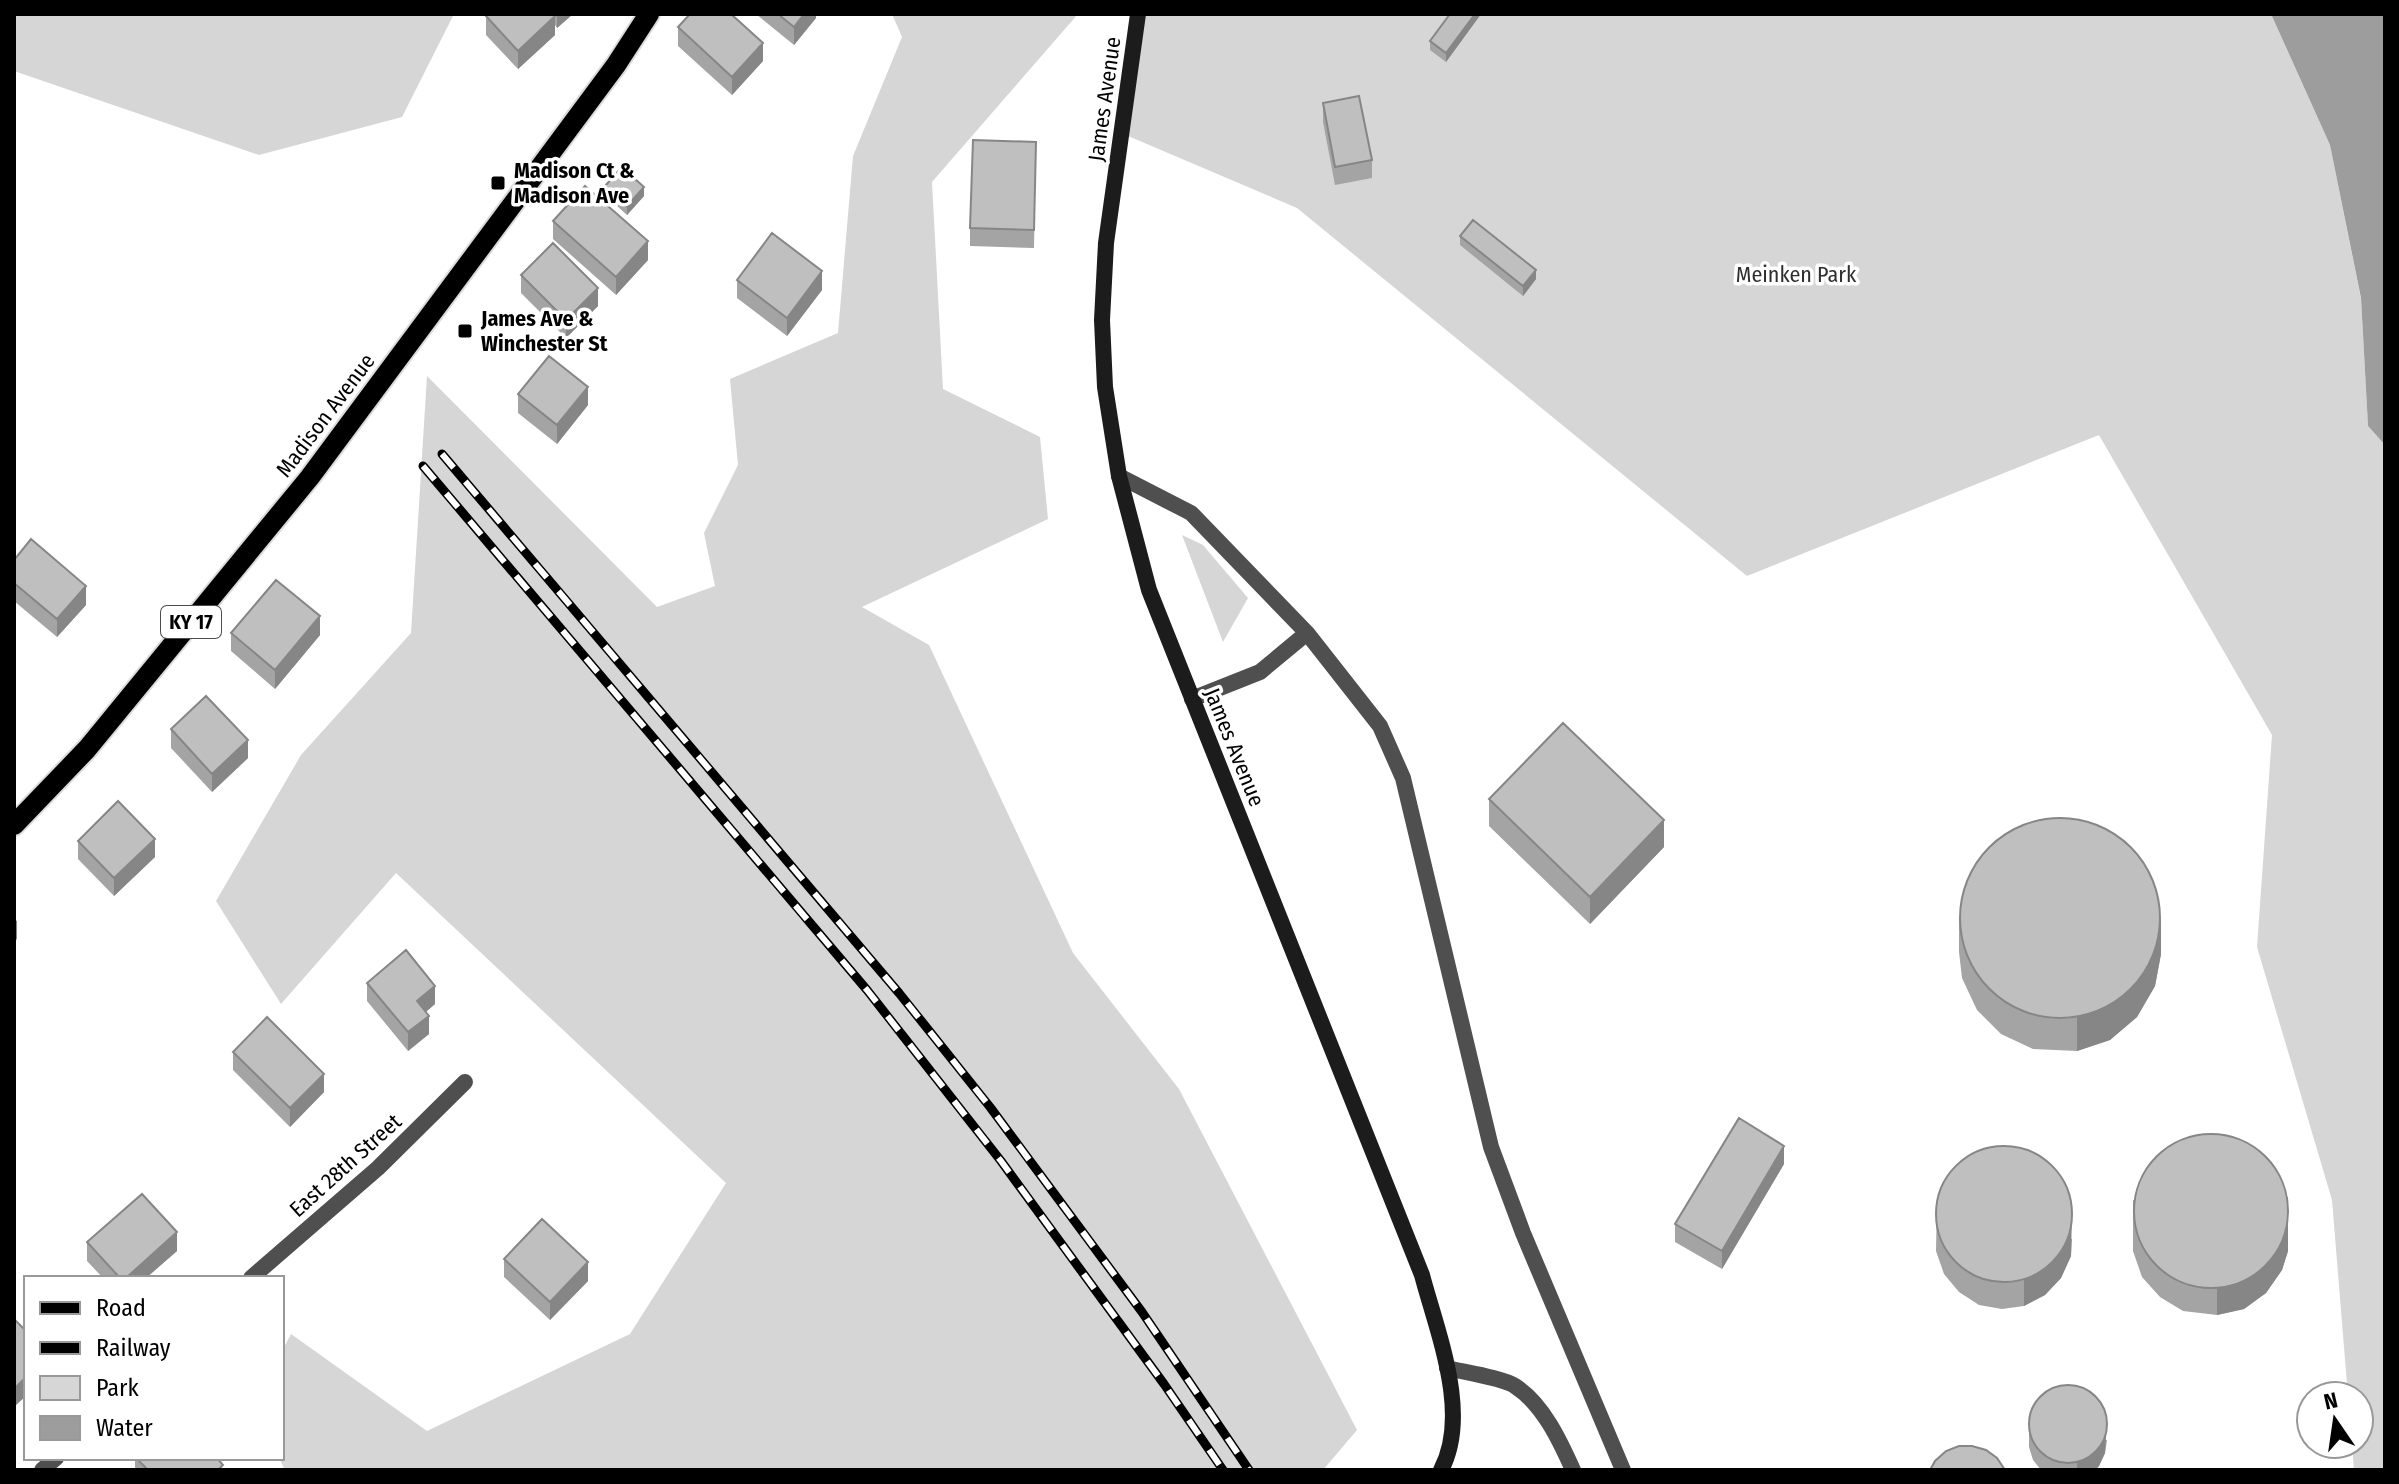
<svg xmlns="http://www.w3.org/2000/svg" width="2399" height="1484" viewBox="0 0 2399 1484" font-family="'Fira Sans Condensed',sans-serif">
<style>
.green{fill:#d6d6d6}
.water{fill:#9d9d9d}
.lines{fill:none;stroke-linecap:round;stroke-linejoin:round}
.primary-casing{stroke:#dbdbdb;stroke-width:24}
.service{stroke:#4f4f4f;stroke-width:16}
.minor{stroke:#4f4f4f;stroke-width:16}
.secondary{stroke:#1c1c1c;stroke-width:16}
.primary{stroke:#000;stroke-width:20}
.rail-casing{stroke:#000;stroke-width:9}
.rail{stroke:#fff;stroke-width:6;stroke-dasharray:18;stroke-linecap:butt}
.wall{fill:#a4a4a4}
.shaded-wall{fill:#868686}
.building{fill:#bfbfbf;stroke:#868686;stroke-width:2}
.poi-dot{fill:#000;stroke:#fff;stroke-width:3}
.labels{text-anchor:middle;stroke-width:7;stroke-linejoin:round;paint-order:stroke}
.shield{fill:#fff;stroke:#4c4c4c;stroke-width:2}
.shield-label{font-size:20px;font-weight:bold;fill:#000}
.street-label{font-size:22px;fill:#000;stroke:#fff}
.poi-label{font-size:22px;font-weight:bold;fill:#000;stroke:#fff;text-anchor:start}
.park-label{font-size:22px;fill:#2d2d2d;stroke:#fff}
</style>
<rect width="100%" height="100%" fill="#fff"/>
<path class="green" d="M14,14H454L402,117L259,155L14,71Z
M892,14H1078L932,182L943,389L1040,437L1048,519L862,607L929,645L1073,953L1179,1089L1357,1430L1323,1470H285L279,1458H282V1351L291,1334L427,1431L630,1334L726,1183L396,873L281,1004L216,901L301,755L411,633L427,376L657,607L715,586L704,533L738,465L730,379L838,333L853,156L902,37Z
M1138,14H2271L2330,145L2361,299L2368,426L2385,445V1470H2354L2352,1444H2359V1396H2348L2332,1200L2257,947L2272,735L2099,435L1747,576L1297,208L1121,133Z
M1182,535L1203,545L1248,598L1223,642Z"/>
<path class="water" d="M2271,14H2385V445L2368,426L2361,298L2330,145Z"/>
<g class="lines">
<g class="primary-casing">
<path id="primary" d="M14,825L87,749L310,477L616,65L649,14"/>
</g>
<path class="service" d="M1119,476L1191,513L1307,633L1380,726L1403,778L1491,1147L1523,1233L1623,1470
M1192,699L1260,672L1307,633
M1447,1368C1463,1372 1503,1378 1515,1386C1543,1404 1560,1441 1573,1470"/>
<path class="minor" d="M251,1278L378,1168L465,1082
M42,1470L56,1458"/>
<path class="secondary" d="M1138,14L1106,243L1102,320L1105,387L1119,476L1149,590L1422,1275C1437,1332 1471,1414 1441,1470"/>
<use href="#primary" class="primary"/>
<g class="rail-casing">
<path id="rail" d="M442,454L899,993L990,1107L1142,1312L1249,1470
M423,466L867,990L1001,1161L1164,1384L1223,1470"/>
</g>
<use href="#rail" class="rail"/>
</g>
<path class="wall" d="M488,14H573L557,28L555,25V35L518,69L486,35V16Z
M756,14H816V18L794,45Z
M1450,14H1481L1446,62L1430,50V41Z
M678,27L763,61L732,95L678,46Z
M1323,103L1372,160V178L1335,185L1323,122Z
M1036,142L1034,248L970,246V228Z
M605,186L644,196L627,215L605,195Z
M553,221L648,260L616,295L553,239Z
M1460,236L1536,279L1523,296L1460,245Z
M521,275L598,306L566,338L521,293Z
M737,280L822,290L787,336L737,298Z
M518,394L588,405L557,444L518,413Z
M14,560L86,605L57,637L14,601Z
M231,633L320,635L275,689L231,651Z
M171,729L248,758L212,792L171,748Z
M1489,799L1664,847L1590,924L1489,826Z
M78,841L155,857L114,896L78,859Z
M1959,918L2161,954L2155,986L2137,1017L2110,1040L2077,1051L2033,1049L2001,1034L1977,1010L1962,978L1959,952Z
M367,983L435,1004L426,1012L429,1034L408,1051L367,1001Z
M233,1052L324,1092L290,1127L233,1070Z
M1784,1164L1722,1269L1675,1242V1224Z
M2288,1197V1251L2282,1270L2266,1293L2244,1309L2217,1315L2183,1311L2160,1297L2142,1277L2133,1251V1200Z
M1937,1200L2072,1239L2071,1256L2061,1278L2045,1295L2024,1306L2002,1309L1979,1305L1959,1292L1944,1274L1936,1251Z
M87,1242L177,1251L146,1278H103L87,1261Z
M504,1259L588,1281L550,1320L504,1277Z
M2029,1429L2107,1440L2105,1453L2099,1466L2095,1470H2041L2033,1460L2029,1447Z
M135,1458H136L223,1470H135Z"/>
<path class="shaded-wall" d="M557,14H573L557,28Z
M804,14H816V18L794,45V27Z
M1475,14H1481L1446,62V53Z
M555,16V35L518,69V51Z
M763,43V61L732,95V77Z
M644,187V196L627,215V206Z
M648,241V260L616,295V277Z
M1536,270V279L1523,296V286Z
M822,271V290L787,336V318Z
M598,288V306L566,338V320Z
M588,387V405L557,444V425Z
M86,586V605L57,637V619Z
M320,616V635L275,689V670Z
M248,740V758L212,792V774Z
M1664,820V847L1590,924V897Z
M155,839V857L114,896V878Z
M17,920V939L14,942V924Z
M2161,920V954L2155,986L2137,1017L2110,1040L2077,1051V1016Z
M435,986V1004L417,1019V1001Z
M429,1016V1034L408,1051V1032Z
M324,1074V1092L290,1127V1108Z
M1784,1146V1164L1722,1269V1251Z
M2072,1212L2071,1256L2061,1278L2045,1295L2024,1306V1279Z
M2288,1224V1251L2282,1270L2266,1293L2244,1309L2217,1315V1289Z
M177,1232V1251L146,1278H126Z
M588,1262V1281L550,1320V1302Z
M26,1377V1396L14,1407V1389Z
M2107,1421L2105,1453L2099,1466L2095,1470H2077V1462Z"/>
<path class="building" d="M488,14H552L555,16L518,51L486,16Z
M690,14H731L763,43L732,77L678,27Z
M778,14H804L794,27Z
M1450,14H1475L1446,53L1430,41Z
M1359,96L1372,160L1335,167L1323,103Z
M973,140L1036,142L1034,230L970,228Z
M622,167L644,187L627,206L605,186Z
M585,186L648,241L616,277L553,221Z
M1473,220L1536,270L1523,286L1460,236Z
M772,233L822,271L787,318L737,280Z
M553,243L598,288L566,320L521,275Z
M549,356L588,387L557,425L518,394Z
M31,539L86,586L57,619L14,583V560Z
M276,580L320,616L275,670L231,633Z
M206,696L248,740L212,774L171,729Z
M1563,723L1664,820L1590,897L1489,799Z
M118,801L155,839L114,878L78,841Z
M1960 918a100 100 0 1 1 200 0a100 100 0 1 1-200 0Z
M406,950L435,986L417,1001L429,1016L408,1032L367,983Z
M267,1017L324,1074L290,1108L233,1052Z
M1739,1118L1784,1146L1722,1251L1675,1224Z
M2134 1211a77 77 0 1 1 154 0a77 77 0 1 1-154 0Z
M1936 1214a68 68 0 1 1 136 0a68 68 0 1 1-136 0Z
M142,1194L177,1232L126,1278H120L87,1242Z
M542,1219L588,1262L550,1302L504,1259Z
M14,1319L26,1331V1377L14,1389Z
M2029 1424a39 39 0 1 1 78 0a39 39 0 1 1-78 0Z
M1959,1446H1972L1986,1450L1997,1458L2005,1470H1930L1935,1461L1946,1451Z
M136,1458H217L223,1465L218,1470H148Z"/>
<g class="poi-dot">
<rect x="490" y="175" width="16" height="16" rx="4"/>
<rect x="457" y="323" width="16" height="16" rx="4"/>
</g>
<g class="labels">
<rect class="shield" x="161" y="606" width="60" height="32" rx="6"/>
<g class="shield-label">
<text x="191" y="629">KY 17</text>
</g>
<g class="street-label">
<text transform="translate(1104 99) rotate(-82)" y="8">James Avenue</text>
<text transform="translate(325 415) rotate(-53)" y="8">Madison Avenue</text>
<text transform="translate(1235 747) rotate(68)" y="8">James Avenue</text>
<text transform="translate(345 1165) rotate(-42)" y="8">East 28th Street</text>
</g>
<g class="poi-label">
<text x="514" y="178">Madison Ct &amp;<tspan x="514" dy="25">Madison Ave</tspan></text>
<text x="481" y="326">James Ave &amp;<tspan x="481" dy="25">Winchester St</tspan></text>
</g>
<g class="park-label">
<text x="1796" y="282">Meinken Park</text>
</g>
</g>
<rect width="2399" height="1484" fill="none" stroke="#000000" stroke-width="32"/>
<rect x="24" y="1276" width="260" height="184" fill="#ffffff" stroke="#999999" stroke-width="2"/>
<rect x="40" y="1302" width="40" height="12" fill="#000000" stroke="#999999" stroke-width="2"/>
<text x="96" y="1316" font-size="24" fill="#000000">Road</text>
<rect x="40" y="1342" width="40" height="12" fill="#000000" stroke="#999999" stroke-width="2"/>
<text x="96" y="1356" font-size="24" fill="#000000">Railway</text>
<rect x="40" y="1376" width="40" height="24" fill="#d6d6d6" stroke="#999999" stroke-width="2"/>
<text x="96" y="1396" font-size="24" fill="#000000">Park</text>
<rect x="40" y="1416" width="40" height="24" fill="#9d9d9d" stroke="#999999" stroke-width="2"/>
<text x="96" y="1436" font-size="24" fill="#000000">Water</text>
<g transform="translate(2335 1420) rotate(347)"><circle r="38" fill="#ffffff" stroke="#999999" stroke-width="2"/>
<path d="M0-6L14 30L0 20L-14 30Z" fill="#000000"/>
<text y="-12" font-size="22" font-weight="bold" text-anchor="middle" fill="#000000">N</text>
</g>
</svg>
